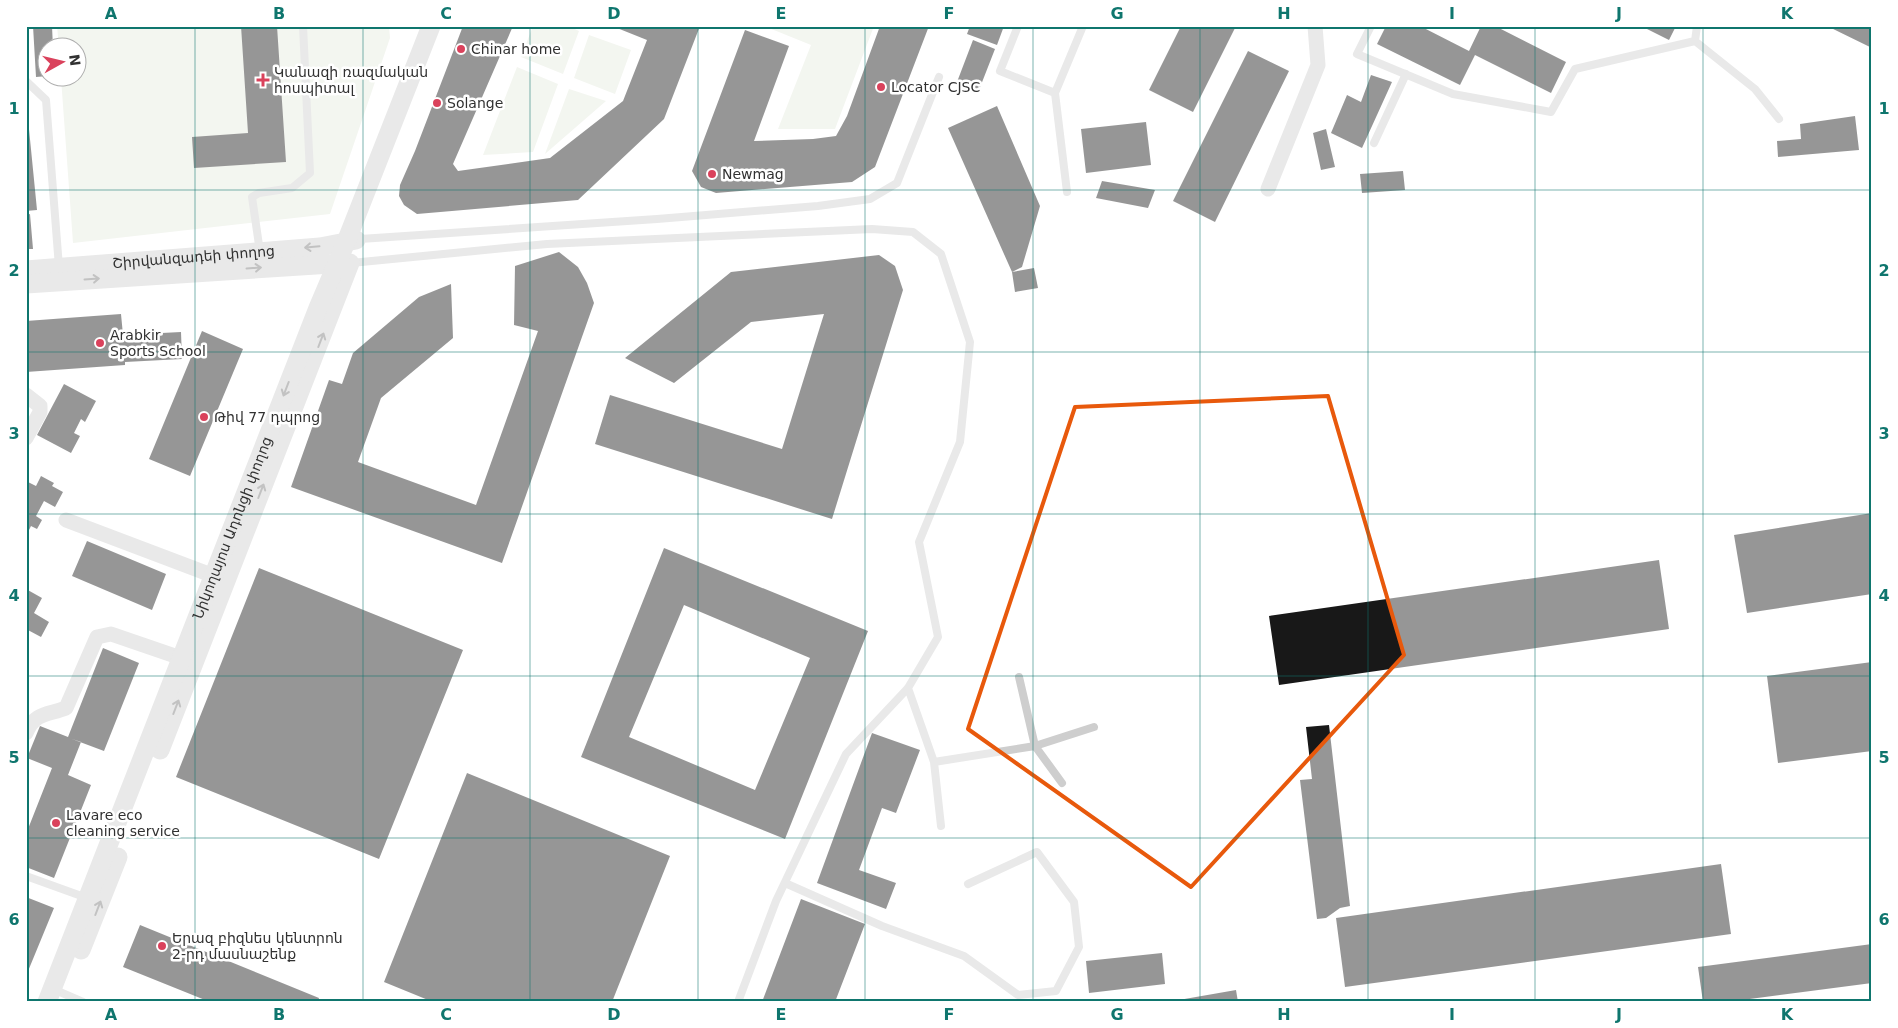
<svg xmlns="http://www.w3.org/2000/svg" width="1898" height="1028" viewBox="0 0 1898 1028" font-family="'DejaVu Sans','Noto Sans Armenian',sans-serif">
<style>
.green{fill:#e5eade}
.building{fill:#181818;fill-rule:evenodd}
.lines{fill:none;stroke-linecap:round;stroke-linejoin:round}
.service{stroke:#cecece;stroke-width:8}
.minor{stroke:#cecece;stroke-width:15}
.tertiary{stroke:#cecece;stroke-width:19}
.oneway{stroke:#787878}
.marked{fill:none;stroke:#e8590c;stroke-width:4;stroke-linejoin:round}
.grid{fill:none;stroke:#0f766e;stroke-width:1;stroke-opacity:0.55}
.poi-dot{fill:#da425c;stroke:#fff;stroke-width:2}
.labels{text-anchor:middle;stroke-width:5;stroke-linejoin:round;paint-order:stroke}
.poi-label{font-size:14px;fill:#313131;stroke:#fff;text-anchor:start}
.street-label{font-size:14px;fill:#313131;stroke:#fff}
.neatline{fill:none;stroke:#0f766e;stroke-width:2}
.grid-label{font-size:16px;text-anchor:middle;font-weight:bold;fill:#0f766e}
</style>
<rect width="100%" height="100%" fill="#fff"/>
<path class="green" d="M57,26H389L390,38L330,214L73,243L61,78H78V48L59,47Z
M533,26H568L579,31L563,74L521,57Z
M764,26H874L835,129H778L811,45Z
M589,35L631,50L615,94L574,78Z
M517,67L558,84L533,152L483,155Z
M569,89L606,101L545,154Z"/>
<path class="building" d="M33,26H52L53,48H48V76L36,77Z
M241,26H277L286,162L194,168L192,137L248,133Z
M463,26H513L453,164L458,171L550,158L623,101L647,40L612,26H700L664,119L578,200L417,214L404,205L399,196L400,185L415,151Z
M880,26H929L875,167L852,182L716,193L701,187L692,171L745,30L789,46L754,141L813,139L836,136L847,116Z
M970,26H1004L997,45L967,34Z
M1181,26H1236L1193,112L1149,90Z
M1386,26H1420L1469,51L1481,26H1495L1566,62L1551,93L1475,55L1460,85L1377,44Z
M1641,26H1676L1669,40Z
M1827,26H1872V48Z
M973,40L995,49L979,90L957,82Z
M1248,51L1289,71L1215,222L1173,201Z
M1371,75L1392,82L1362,148L1331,133L1347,95L1361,102Z
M997,106L1040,206L1022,267L1012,272L948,128Z
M1855,116L1859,150L1778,157L1777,141L1801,139L1800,124Z
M26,119H28L37,210L26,211Z
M1146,122L1151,165L1086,173L1081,129Z
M1326,129L1335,167L1321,170L1313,133Z
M1403,171L1405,190L1362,193L1360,174Z
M1102,181L1155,190L1148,208L1096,198Z
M30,214L33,249H26V215Z
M559,252L578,267L587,283L594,303L502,563L291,487L329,380L342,384L353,353L419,297L451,284L453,338L381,398L358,462L476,505L538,331L514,325L515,266Z
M879,255L895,266L903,290L832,519L595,444L610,395L782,449L824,314L751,322L674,383L625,358L731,272Z
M1034,268L1038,288L1015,292L1012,272Z
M121,314L123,335L181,332L182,359L125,362V365L26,372V321Z
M202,331L243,349L190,476L149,459Z
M64,384L96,401L85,422L81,419L74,433L80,436L71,453L37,435Z
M41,476L54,483L52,486L63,492L55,507L44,501L36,516L42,520L37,529L31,526L26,536V481L36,486Z
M1872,513V594L1747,613L1734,535Z
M87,541L166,574L152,610L72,576Z
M664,548L868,631L785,839L581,757ZM684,605L810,658L755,790L629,737Z
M1659,560L1669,629L1279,685L1269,616Z
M259,568L463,650L379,859L176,777Z
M26,589L42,598L34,613L49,622L41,637L26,629Z
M103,648L139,663L104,751L72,739L81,742L68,775L91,785L54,878L26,867V834L52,768L27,758L40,726L68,737Z
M1872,662V751L1778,763L1767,676Z
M1329,725L1350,906L1340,908L1326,918L1317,919L1300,780L1312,779L1306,727Z
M872,733L920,750L896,813L882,808L859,870L896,883L886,909L817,883Z
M467,773L670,856L612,1002H433L384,982Z
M1721,864L1731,934L1345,987L1336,918Z
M26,897L54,908L26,976Z
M801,899L865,924L835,1002H762Z
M140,925L319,998L318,1002H210L123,967Z
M1872,944V983L1727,1002H1703L1698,967Z
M1162,953L1165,984L1089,993L1086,961Z
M1236,990L1238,1002H1173V1001Z"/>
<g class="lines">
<path class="service" d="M1018,26L1000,71L1055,93
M1371,26L1357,54L1453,94L1551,112L1575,69L1695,41
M1697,26L1695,41L1755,89L1779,119
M26,81L46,100L59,267
M1374,143L1406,74
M1067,192L1055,93L1083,26
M360,239L657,219L818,206L870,199L897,183L939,77
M260,252L252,197L259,193L292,188L310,173L303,26
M351,263L547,244L872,229L913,232L941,254L970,342L960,442L919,542L938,637L908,688L846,754L776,901L738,1002
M1019,677L1035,746L1062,783
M908,688L934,762L941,826
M934,762L1035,746L1094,727
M26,876L87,898
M785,883L882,926L964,956L1018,995L1056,991L1079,947L1074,902L1037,852L968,884
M53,989L83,1002"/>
<path class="minor" d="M1268,189L1318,65L1315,26
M26,395L40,406V412L26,438
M66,520L214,576
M26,733C35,712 48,715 66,708L97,637L111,634L181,658"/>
<g class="tertiary">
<path id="s1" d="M26,270L320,247L356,240"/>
<path d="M26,284L347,263"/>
<path d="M160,750L350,263"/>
<path d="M81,950L118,857"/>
<path id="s2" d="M47,1002L318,308L346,242L431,26"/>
</g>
</g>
<defs><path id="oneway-shaft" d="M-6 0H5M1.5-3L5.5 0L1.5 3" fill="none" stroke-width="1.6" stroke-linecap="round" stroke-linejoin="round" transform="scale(1.25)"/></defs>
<g class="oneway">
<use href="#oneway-shaft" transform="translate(312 247) rotate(175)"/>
<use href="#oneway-shaft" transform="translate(254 268) rotate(-4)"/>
<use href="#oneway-shaft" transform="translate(92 279) rotate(-4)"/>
<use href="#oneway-shaft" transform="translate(321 340) rotate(-69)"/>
<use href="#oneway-shaft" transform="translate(286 389) rotate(111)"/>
<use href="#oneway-shaft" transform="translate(261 491) rotate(-69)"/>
<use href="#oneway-shaft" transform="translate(176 707) rotate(-69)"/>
<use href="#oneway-shaft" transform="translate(98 908) rotate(-69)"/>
</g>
<path d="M0 0H1898V1028H0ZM1328,396L1404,655L1191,887L968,729L1075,407Z" fill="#fff" fill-opacity=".55" fill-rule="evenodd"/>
<path class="marked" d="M1328,396L1404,655L1191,887L968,729L1075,407Z"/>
<path class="grid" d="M195,26V1002M363,26V1002M530,26V1002M698,26V1002M865,26V1002M1033,26V1002M1200,26V1002M1368,26V1002M1535,26V1002M1703,26V1002M26,190H1872M26,352H1872M26,514H1872M26,676H1872M26,838H1872"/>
<g class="poi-dot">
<circle cx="461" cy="49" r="5"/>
<path d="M260.5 72.5h5v5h5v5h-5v5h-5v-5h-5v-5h5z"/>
<circle cx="881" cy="87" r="5"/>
<circle cx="437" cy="103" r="5"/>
<circle cx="712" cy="174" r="5"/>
<circle cx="100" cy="343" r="5"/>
<circle cx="204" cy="417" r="5"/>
<circle cx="56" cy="823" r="5"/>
<circle cx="162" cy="946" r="5"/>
</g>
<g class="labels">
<g class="poi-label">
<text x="471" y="54">Chinar home</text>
<text x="274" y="77">Կանազի ռազմական<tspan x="274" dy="16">հոսպիտալ</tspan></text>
<text x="891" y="92">Locator CJSC</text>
<text x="447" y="108">Solange</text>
<text x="722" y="179">Newmag</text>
<text x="110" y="340">Arabkir<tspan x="110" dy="16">Sports School</tspan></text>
<text x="214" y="422">Թիվ 77 դպրոց</text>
<text x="66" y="820">Lavare eco<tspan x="66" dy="16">cleaning service</tspan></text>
<text x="172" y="943">Երազ բիզնես կենտրոն<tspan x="172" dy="16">2-րդ մասնաշենք</tspan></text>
</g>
<g class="street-label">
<text dy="5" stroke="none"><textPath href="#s1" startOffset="168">Շիրվանզադեի փողոց</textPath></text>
<text dy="5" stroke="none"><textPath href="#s2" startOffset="509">Նիկողայոս Ադոնցի փողոց</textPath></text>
</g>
</g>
<rect width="1898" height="1028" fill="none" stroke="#ffffff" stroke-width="55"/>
<g transform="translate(62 62) rotate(82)"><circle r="24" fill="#ffffff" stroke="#adadad"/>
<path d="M0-4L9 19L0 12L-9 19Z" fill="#da425c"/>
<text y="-8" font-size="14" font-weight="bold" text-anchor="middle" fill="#313131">N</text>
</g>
<rect x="28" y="28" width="1842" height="972" class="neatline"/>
<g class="grid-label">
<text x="111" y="19">A</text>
<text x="279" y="19">B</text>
<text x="446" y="19">C</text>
<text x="614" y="19">D</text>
<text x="781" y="19">E</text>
<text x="949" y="19">F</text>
<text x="1117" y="19">G</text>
<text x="1284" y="19">H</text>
<text x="1452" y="19">I</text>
<text x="1619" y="19">J</text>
<text x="1787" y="19">K</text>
<text x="14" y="114">1</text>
<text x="1884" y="114">1</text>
<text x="14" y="276">2</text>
<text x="1884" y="276">2</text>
<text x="14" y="439">3</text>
<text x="1884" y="439">3</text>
<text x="14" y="601">4</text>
<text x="1884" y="601">4</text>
<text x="14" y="763">5</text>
<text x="1884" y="763">5</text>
<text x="14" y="925">6</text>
<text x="1884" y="925">6</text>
<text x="111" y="1020">A</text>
<text x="279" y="1020">B</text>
<text x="446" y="1020">C</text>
<text x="614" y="1020">D</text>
<text x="781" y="1020">E</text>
<text x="949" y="1020">F</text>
<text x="1117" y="1020">G</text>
<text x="1284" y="1020">H</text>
<text x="1452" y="1020">I</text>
<text x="1619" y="1020">J</text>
<text x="1787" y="1020">K</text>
</g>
</svg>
